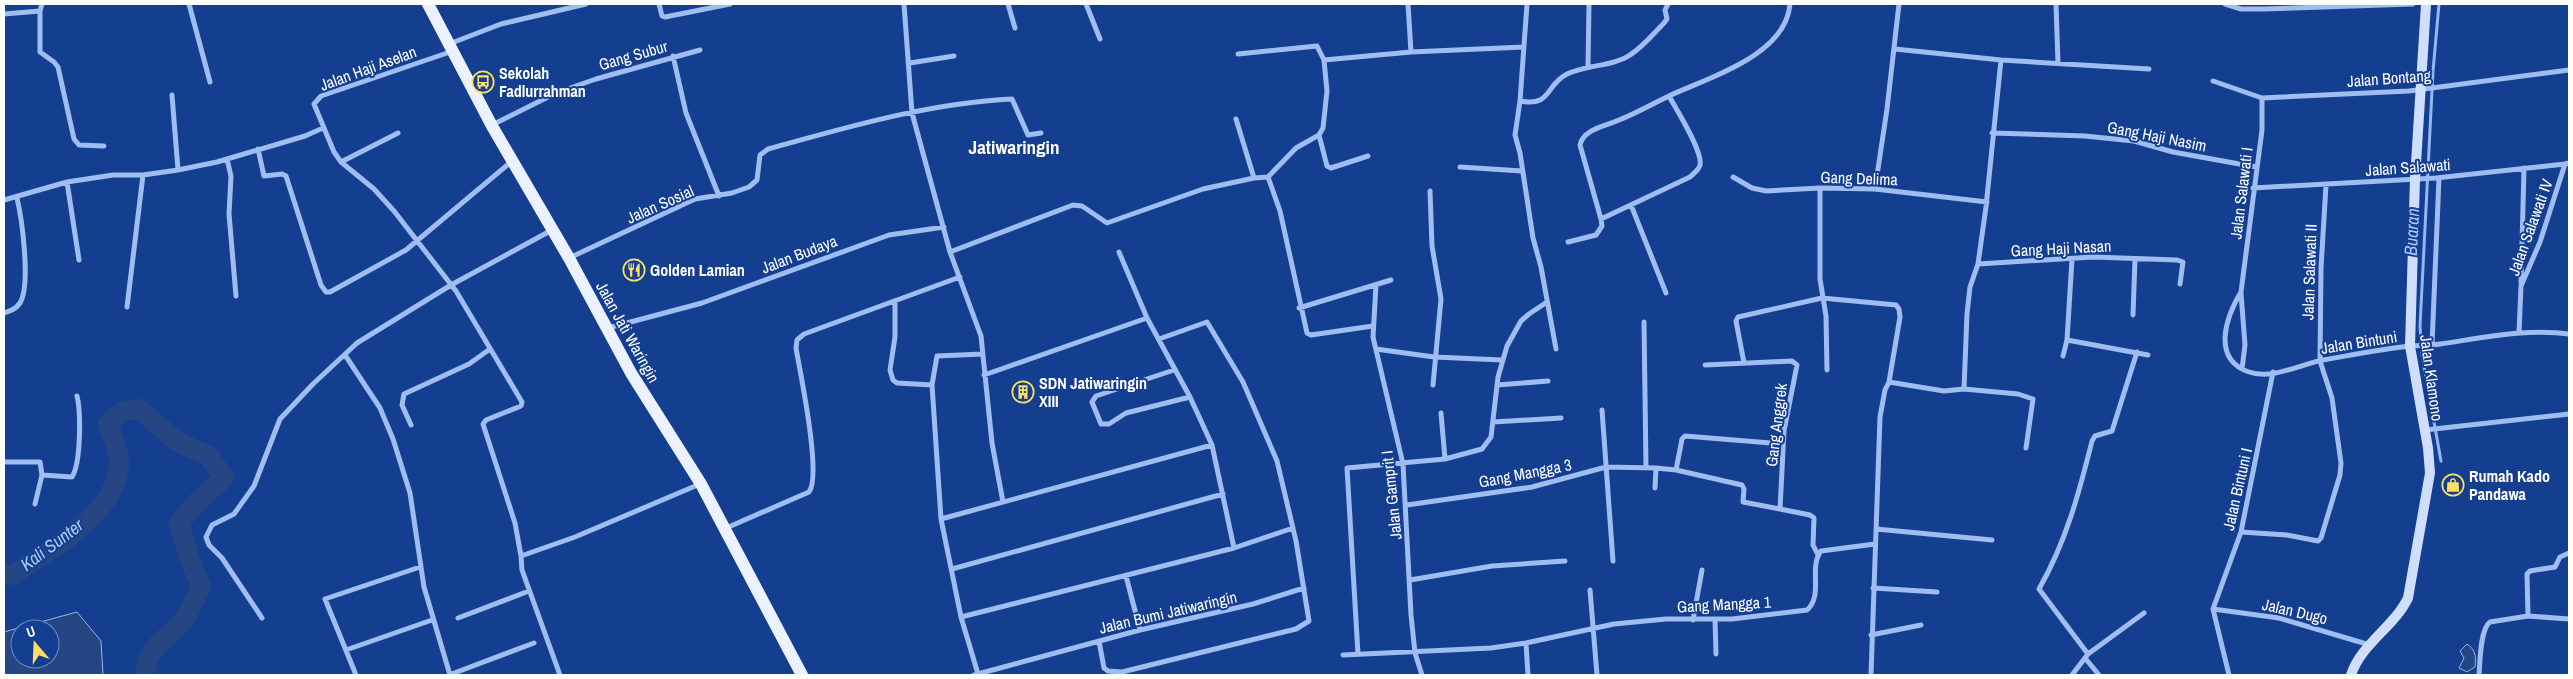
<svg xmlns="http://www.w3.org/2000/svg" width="2573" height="679" viewBox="0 0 2573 679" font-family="'Archivo Narrow',sans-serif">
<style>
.water{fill:#264683;stroke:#92b7f4;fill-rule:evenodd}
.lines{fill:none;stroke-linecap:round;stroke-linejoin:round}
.stream{stroke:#92b7f4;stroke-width:3}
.river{stroke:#264683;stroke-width:20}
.street{stroke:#a0bdf1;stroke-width:5}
.secondary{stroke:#cfdefc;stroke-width:10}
.primary{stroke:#ebf1ff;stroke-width:12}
.labels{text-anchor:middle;stroke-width:4;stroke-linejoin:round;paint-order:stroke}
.street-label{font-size:16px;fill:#fff;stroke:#143f91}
.poi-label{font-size:16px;font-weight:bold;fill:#fff;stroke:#143f91;text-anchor:start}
.water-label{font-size:18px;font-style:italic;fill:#acc8f8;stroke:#143f91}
.quarter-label{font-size:19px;font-weight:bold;fill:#fff;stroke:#143f91}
</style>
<rect width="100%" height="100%" fill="#143f91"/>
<path class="water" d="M77,612L101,641L103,675H4V632ZM20,629H50V659H20Z
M2467,644C2476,650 2476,657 2475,667L2467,672L2459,668L2464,658L2460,651Z"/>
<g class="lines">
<path class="stream" d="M2439,4L2433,71L2420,326L2422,355L2441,461"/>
<path class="river" d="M4,576L14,574C51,549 120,512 119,461C119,449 111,435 108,424L123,411L139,409L176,441L209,456L224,478L197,502L179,523L189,557L201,587C195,598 190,612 182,622C167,639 144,649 146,675"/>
<path class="street" d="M189,4L210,82
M659,4L662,16L665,17L730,4
M904,4L912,113L950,252L981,336L992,443L1003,502
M1008,4L1015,28
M1086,4L1100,39
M1527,4L1520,101L1515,135L1520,153L1533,238L1541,267L1556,349
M2056,4L2058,63
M2225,4L2241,9H2262L2413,4
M40,11V52L54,62L58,67L74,139L79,145L104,146
M4,14L40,11L42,4
M449,44L501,24L586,4
M1895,49L2001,60
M453,51L321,96L314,104L334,152L341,162L374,189L394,211L456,291L522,402L521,406L486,420L483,424L515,523L521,556
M1411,52L1524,47
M1238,54L1317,46L1324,60
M673,56L686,113L719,196
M910,63L954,56
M1588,66L1589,4
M2213,81L2262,98L2409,91L2569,70
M172,95L178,170
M1669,96C1676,109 1703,151 1700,165C1699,170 1693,174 1690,177L1601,219L1580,145C1583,129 1606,126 1619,120C1637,113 1654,103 1671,95C1710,77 1786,55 1790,4
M2262,98V130L2241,292C2226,317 2211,359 2249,372C2272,380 2301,364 2323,360C2352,355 2381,349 2410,346C2420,345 2430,346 2440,344C2482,338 2527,328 2569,334
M1520,101C1552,107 1545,85 1567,74C1586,65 1614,66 1630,55C1643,47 1654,33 1664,23L1667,19L1665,10L1668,4
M1236,119L1254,178
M492,125L556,93L596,79L700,50
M1992,133L2085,136L2134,141L2173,152L2256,167
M1319,135L1327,166L1331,168L1368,156
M258,149L264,176L282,174L286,176L321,285L326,292H330L406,250L512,161
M227,159L231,176L229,214L236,296
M341,162L398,133
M1460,167L1522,171
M1268,177L1280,211L1307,333L1311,335L1373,326
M1733,177L1752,188L1766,191L1820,188L1875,189L1987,202
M67,182L79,260
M1820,188V279L1826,316L1827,370
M2253,188L2436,178L2565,164
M1875,189L1887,109L1899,4
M1430,191L1432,246L1441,299L1433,385
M4,200L67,182L113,175H143L178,170L217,162L305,136L323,128
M1631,205L1666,293
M1568,242L1596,235L1602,226L1601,219
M950,252L1073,205L1082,206L1107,223L1203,189L1254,178L1268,177L1296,148L1319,135L1323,128L1327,91L1324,60L1411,52L1408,4
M1119,252L1147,318L1190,397L1212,445L1234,548L1293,528
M569,258L695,199L732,193L749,187L757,180L760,155L768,149C848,127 929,103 1012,99L1028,135L1041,133
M2072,259L2067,340L2148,355
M1978,264L2093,257L2177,260L2183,262L2180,284
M2521,283L2524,168
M1376,285L1373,337L1403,464L1411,615L1415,653L1422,675
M2241,293L2245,345L2242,369
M895,301V337L890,370L893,380L897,383L932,385
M127,307L143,175
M1299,308L1391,280
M4,313C10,311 16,309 20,303C31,285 22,219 17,198
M2133,315L2135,259
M1644,322L1646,467
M608,328L702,303L889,235L944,227
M2519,333L2521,286L2540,242L2565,164L2569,163
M2432,345L2439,178
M1376,349L1434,357L1502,360
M345,355L380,408L393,439L410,493L424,587L450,675
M2063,356L2067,340
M1744,363L1736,321L1738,317L1822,298L1896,305L1899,309L1900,317L1889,382
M1705,365L1792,361L1797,365L1784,431L1780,509L1810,515L1814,518L1813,545L1818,555
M1174,370L1096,396L1092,402L1101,424H1109L1126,413L1190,397
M984,375L1147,318
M1497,385L1548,381
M1964,389L2018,394L2033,399L2026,448
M1602,410L1613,561
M1441,413L1445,459
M1493,422L1561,418
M411,425L402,405L404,394L469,364L490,349
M2425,430L2569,414
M4,462H40L42,475L35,504
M1656,468L1676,470L1742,485L1744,489L1743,502L1780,509
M1676,470L1682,439L1685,436L1783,444
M42,475L72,477C81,463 81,412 77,396
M1407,505L1532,487L1606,467L1656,468L1655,488
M941,519L1212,445
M724,529L809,492C822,475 800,372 796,348L797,340L804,334L960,277
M1876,529L1992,540
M2241,532L2287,535L2318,541L2321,538L2340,475L2341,463L2332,398L2320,361L2321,268L2326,185
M952,569L1223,494
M1126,576L1140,630
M1410,580L1492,566L1565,561
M1873,588L1937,592
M1590,590L1597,675
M2213,609L2241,532L2273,372
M2213,609L2279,618L2370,645
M2213,609L2229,675
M2528,616L2527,574L2530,571L2555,567L2560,557L2569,553
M961,617L1234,548
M262,618L222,558L209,545L206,537L212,525L234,514L254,486L280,419L313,384L357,343L451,285L552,230
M458,618L529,591
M1715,619L1716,654
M1693,620L1702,570
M1871,635L1921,625
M1099,641L1104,668L1108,671L1122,672L1296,629L1309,621L1296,541L1277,461L1243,382L1207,322L1159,339
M1526,643L1528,675
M346,650L432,620
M1358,654L1347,468L1445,459L1482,449L1491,437L1498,377L1507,346L1521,321L1529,314L1547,302
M2088,654L2039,589C2066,542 2079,493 2092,441L2095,436L2112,431L2137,352
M1343,655L1491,648L1526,643L1614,624L1666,619H1732L1807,610C1824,595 1808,568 1821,551L1875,544
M2085,658L2099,675
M978,674L961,617L941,519L932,385L937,356L983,354
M356,675L325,599L420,567
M449,675L534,643
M560,675L522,570L521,556L575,537L700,484
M974,675L1140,630L1253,604L1304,588
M1871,675L1880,417L1885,390L1889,382L1944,391L1964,389L1967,314L1970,287L1978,264L1986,207L2001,60L2149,69
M2072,675L2088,654L2144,613
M2479,675C2480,663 2480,629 2490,622L2528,616L2569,619"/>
<path class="secondary" d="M2351,675C2361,644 2394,627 2408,598L2430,473L2428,448L2410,346L2415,179L2426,4"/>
<path class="primary" d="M428,4L492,126L569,258L631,373L701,484L802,675"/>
</g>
<defs>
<g id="bus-ring" transform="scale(1.125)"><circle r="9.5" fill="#143f91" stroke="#ffe061" stroke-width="1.5"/><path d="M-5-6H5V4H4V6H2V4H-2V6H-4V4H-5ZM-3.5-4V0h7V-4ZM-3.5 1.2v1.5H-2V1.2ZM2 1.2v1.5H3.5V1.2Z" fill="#ffe061"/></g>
<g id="restaurant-ring" transform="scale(1.125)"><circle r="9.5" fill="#143f91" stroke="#ffe061" stroke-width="1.5"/><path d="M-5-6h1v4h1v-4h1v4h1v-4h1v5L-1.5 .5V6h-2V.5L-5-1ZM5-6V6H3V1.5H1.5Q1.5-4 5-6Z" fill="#ffe061"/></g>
<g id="building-ring" transform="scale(1.125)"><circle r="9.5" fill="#143f91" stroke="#ffe061" stroke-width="1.5"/><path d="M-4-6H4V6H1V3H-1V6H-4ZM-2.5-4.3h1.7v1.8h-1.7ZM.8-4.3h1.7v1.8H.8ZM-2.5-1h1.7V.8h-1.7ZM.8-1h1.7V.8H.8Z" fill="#ffe061"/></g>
<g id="shop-ring" transform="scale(1.125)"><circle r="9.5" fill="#143f91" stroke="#ffe061" stroke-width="1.5"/><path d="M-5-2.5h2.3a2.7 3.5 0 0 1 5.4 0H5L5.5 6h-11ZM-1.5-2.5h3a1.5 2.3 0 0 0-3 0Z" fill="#ffe061"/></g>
</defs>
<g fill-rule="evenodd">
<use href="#bus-ring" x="483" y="82"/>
<use href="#restaurant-ring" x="634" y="270"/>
<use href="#building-ring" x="1023" y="392"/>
<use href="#shop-ring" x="2453" y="485"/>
</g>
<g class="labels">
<g class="street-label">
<text transform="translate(633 55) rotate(-16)" y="6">Gang Subur</text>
<text transform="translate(368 68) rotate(-20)" y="6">Jalan Haji Aselan</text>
<text transform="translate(2389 78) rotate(-4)" y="6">Jalan Bontang</text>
<text transform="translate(2157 136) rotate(11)" y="6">Gang Haji Nasim</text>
<text transform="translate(2408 167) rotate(-4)" y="6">Jalan Salawati</text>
<text transform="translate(1859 178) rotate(2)" y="6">Gang Delima</text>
<text transform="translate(2241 193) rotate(-83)" y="6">Jalan Salawati I</text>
<text transform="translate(660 204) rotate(-24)" y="6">Jalan Sosial</text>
<text transform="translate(2530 227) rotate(-70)" y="6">Jalan Salawati IV</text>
<text transform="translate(2061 248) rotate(-3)" y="6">Gang Haji Nasan</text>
<text transform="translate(799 254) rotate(-21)" y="6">Jalan Budaya</text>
<text transform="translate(2309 272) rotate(-88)" y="6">Jalan Salawati II</text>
<text transform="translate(628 332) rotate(61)" y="6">Jalan Jati Waringin</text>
<text transform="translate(2359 342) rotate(-9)" y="6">Jalan Bintuni</text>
<text transform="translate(2432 378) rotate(82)" y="6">Jalan Klamono</text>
<text transform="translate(1776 425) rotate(-83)" y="6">Gang Anggrek</text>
<text transform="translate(1525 473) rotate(-11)" y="6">Gang Mangga 3</text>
<text transform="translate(2237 489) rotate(-77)" y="6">Jalan Bintuni I</text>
<text transform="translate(1391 495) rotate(-96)" y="6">Jalan Gamprit I</text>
<text transform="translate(1724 604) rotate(-3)" y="6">Gang Mangga 1</text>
<text transform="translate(2295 611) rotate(13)" y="6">Jalan Dugo</text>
<text transform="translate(1168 612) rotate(-13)" y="6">Jalan Bumi Jatiwaringin</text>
</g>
<g class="poi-label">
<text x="499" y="79">Sekolah<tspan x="499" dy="18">Fadlurrahman</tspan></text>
<text x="650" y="276">Golden Lamian</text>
<text x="1039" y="389">SDN Jatiwaringin<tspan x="1039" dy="18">XIII</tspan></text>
<text x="2469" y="482">Rumah Kado<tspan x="2469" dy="18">Pandawa</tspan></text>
</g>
<g class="water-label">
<text transform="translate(2412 232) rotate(-87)" y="6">Buaran</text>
<text transform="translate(52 545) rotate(-37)" y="6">Kali Sunter</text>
</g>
<g class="quarter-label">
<text x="1014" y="154">Jatiwaringin</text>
</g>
</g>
<rect width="2573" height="679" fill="none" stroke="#ffffff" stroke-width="10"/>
<g transform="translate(35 644) rotate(341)"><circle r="24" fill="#143f91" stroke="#728cbd"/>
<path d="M0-4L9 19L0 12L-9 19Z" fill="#ffe061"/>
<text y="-8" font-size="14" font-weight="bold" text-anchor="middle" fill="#ffffff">U</text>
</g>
</svg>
